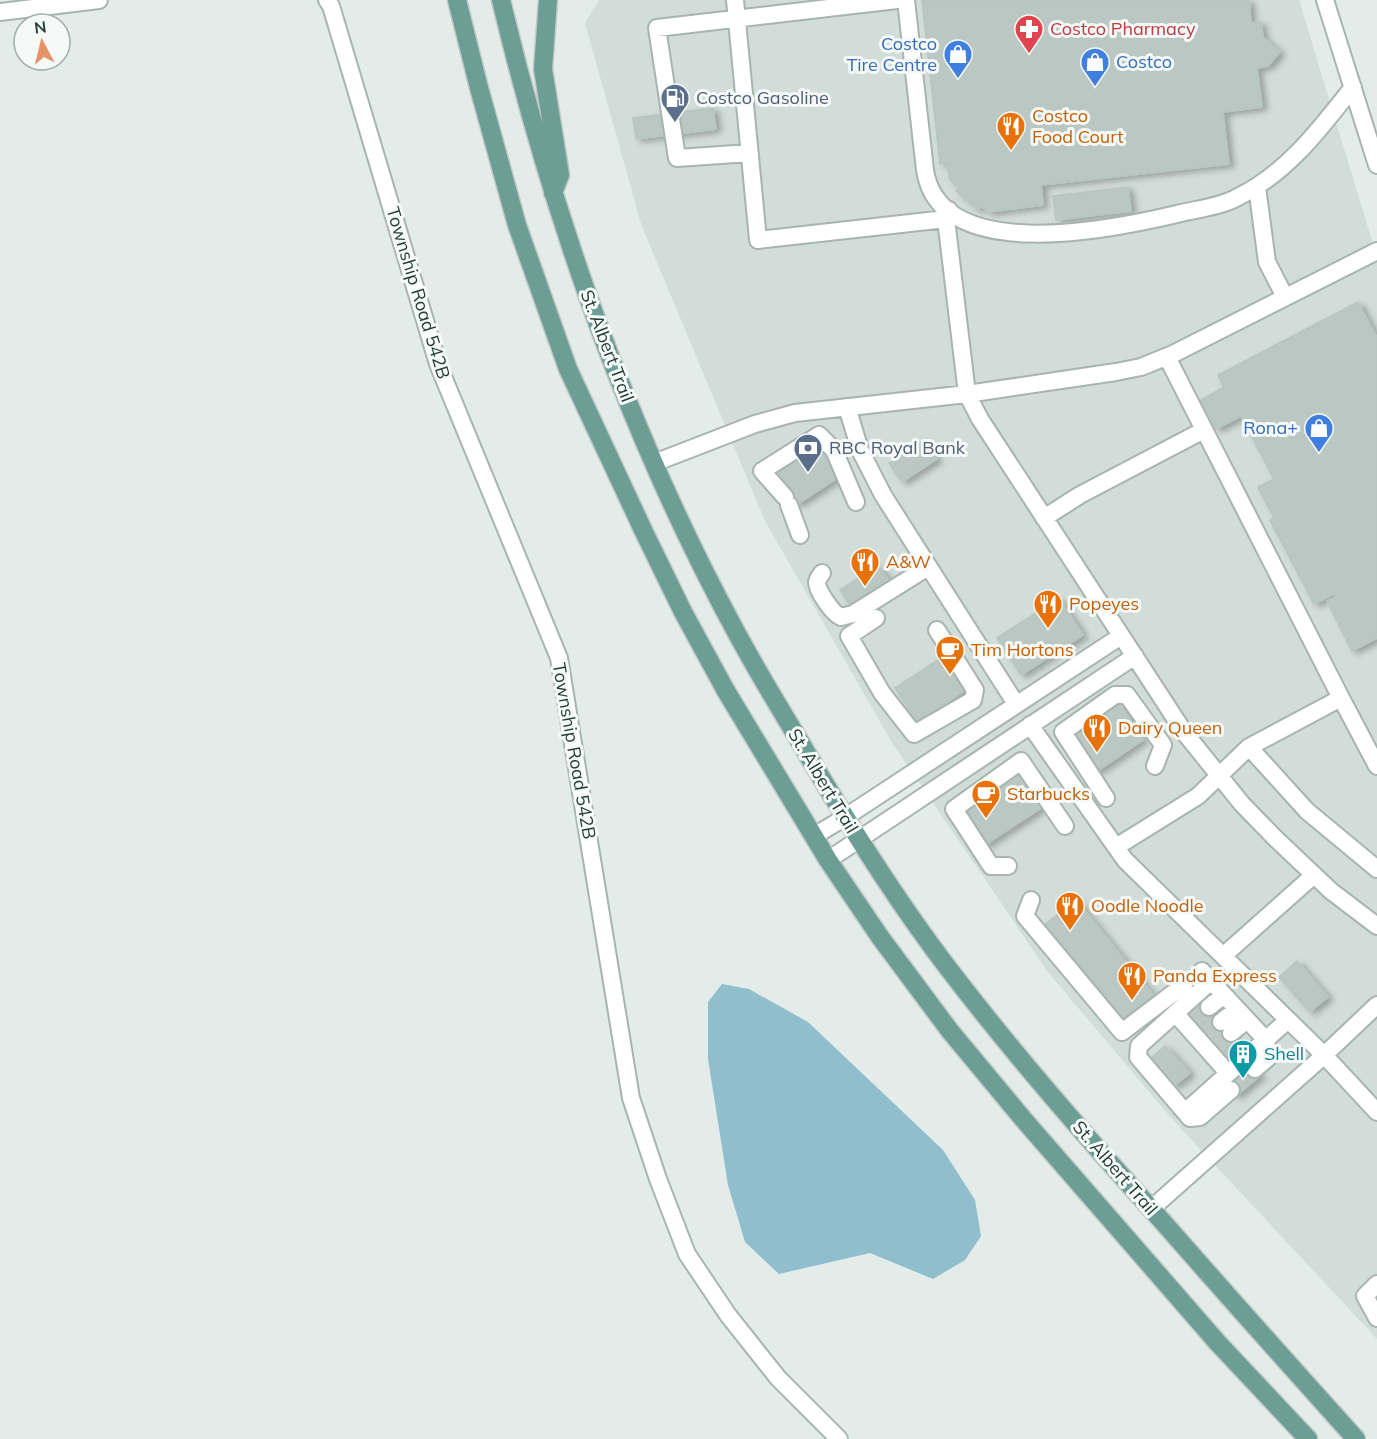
<svg xmlns="http://www.w3.org/2000/svg" width="1377" height="1439" viewBox="0 0 1377 1439" font-family="Mulish,sans-serif">
<style>
.built{fill:#d2dcd9}
.water{fill:#91becd}
.building{fill:#bac7c3;stroke:#b7c6c1;stroke-width:1.5;filter:url(#shadow)}
.lines{fill:none;stroke-linecap:round;stroke-linejoin:round}
.minor-tunnel{stroke:#bec9c6;stroke-width:16;stroke-dasharray:16 8;stroke-linecap:butt}
.minor-casing{stroke:#a7b4b0;stroke-width:20}
.major-casing{stroke:#c2c9c7;stroke-width:21}
.minor{stroke:#fff;stroke-width:16}
.major{stroke:#6c9e96;stroke-width:18}
.labels{text-anchor:middle;stroke-width:6;stroke-linejoin:round;paint-order:stroke}
.health-label{font-size:18px;fill:#be3a42;stroke:#f5f9f7;text-anchor:start}
.shop-label{font-size:18px;fill:#366cbe;stroke:#f5f9f7;text-anchor:end}
.service-label{font-size:18px;fill:#4e5e75;stroke:#f5f9f7;text-anchor:start}
.food-label{font-size:18px;fill:#c56008;stroke:#f5f9f7;text-anchor:start}
.street-label{font-size:18px;fill:#253d38;stroke:#f5f9f7}
.culture-label{font-size:18px;fill:#0d838f;stroke:#f5f9f7;text-anchor:start}
</style>
<defs>
<filter id="shadow"><feDropShadow dx="5" dy="3" stdDeviation="3" flood-color="#0004"/></filter>
</defs>
<rect width="100%" height="100%" fill="#e4ece9"/>
<path class="built" d="M599,0H1299L1377,257V1339L1172,1119L1048,972L891,741L765,521L641,224L585,23Z"/>
<path class="water" d="M722,984L749,989L808,1022L943,1150L975,1200L981,1236L965,1260L933,1279L870,1253L779,1274L745,1242L728,1185L708,1059V1002Z"/>
<path class="building" d="M922,0H1249L1251,23L1261,22L1263,37L1280,52L1268,66L1257,68L1262,107L1223,112L1229,164L1041,185L1043,205L989,212L981,206L978,210L956,191L960,187L950,180L947,163L940,164Z
M713,108L716,129L636,139L633,118Z
M1128,187L1131,211L1056,220L1053,196Z
M1358,302L1377,338V638L1352,651L1327,601L1336,597L1334,594L1314,604L1270,520L1274,518L1258,487L1274,479L1241,416L1216,429L1201,400L1224,387L1218,375Z
M925,440L937,459L902,482L889,463Z
M819,444L840,476L798,504L796,500L787,506L791,492L776,472Z
M878,565L890,583L852,608L840,590Z
M1059,598L1083,635L1021,675L997,638Z
M944,656L966,689L918,723L895,688Z
M1118,702L1143,740L1096,772L1071,734Z
M1016,771L1041,808L985,845L960,808Z
M1076,900L1153,995L1121,1021L1044,925Z
M1297,961L1328,997L1310,1012L1279,977Z
M1199,996L1241,1045L1226,1058L1182,1009Z
M1165,1046L1190,1073L1174,1086L1151,1058Z
M1249,1063L1261,1075L1236,1096L1225,1083Z"/>
<g class="lines">
<path class="minor-tunnel" d="M1193,1021L1209,1007
M1205,1034L1221,1022
M1215,1046L1231,1033
M1231,1090L1255,1069"/>
<g class="minor-casing">
<path id="minor" d="M327,0L331,6L438,364L559,658L631,1098L658,1179L687,1254L728,1315L778,1378L839,1439
M735,0L758,240L946,219
M906,0L925,170C939,266 1114,229 1177,214C1197,209 1220,207 1238,197C1287,173 1320,129 1353,87
M1325,0L1377,165
M0,12L99,0
M750,153L677,158L657,28L897,0
M1257,187L1267,262L1285,297
M949,210L946,219L967,394L980,419L1184,732L1242,804L1275,838L1331,891L1377,926
M847,407L860,450L883,495L1016,704
M654,463L755,424L795,413L967,394L1116,372L1141,367L1173,354L1377,251
M785,497L762,471L819,435L834,450L856,502
M789,505L800,535
M1044,518L1080,495L1204,430
M822,573C820,576 818,578 817,582C817,591 833,614 841,617L853,614L928,567
M876,618L849,636L882,693L914,734L973,700L975,690L937,630
M1341,698L1377,766
M1030,725L1125,860L1324,1055L1377,1112
M1249,747L1307,811L1377,869
M1106,798L1063,732L1115,695H1127L1163,745L1155,766
M814,836L844,818L1121,636
M1116,847L1198,796L1249,747L1341,698L1167,357
M828,860L1135,656
M1008,866H991L954,809L1021,761L1065,826
M1031,900L1025,916L1122,1032L1184,985
M1223,956L1314,875
M1202,971L1211,981L1139,1046L1138,1057L1190,1118L1200,1117L1231,1090
M1211,981L1266,1040L1268,1058L1255,1069
M1209,1007L1224,995
M1175,1013L1228,1073
M1221,1022L1237,1009
M1231,1033L1247,1020
M1185,1112L1288,1020
M1151,1209L1320,1059L1377,1005
M1377,1284L1365,1296L1377,1318"/>
</g>
<g class="major-casing">
<path id="major" d="M457,0L479,88L517,225L568,369L644,532L683,612L726,691L828,860L880,937L950,1031L1024,1120L1217,1342L1308,1439
M501,0C553,218 628,432 735,630C755,667 777,704 799,740C845,819 893,896 948,968C1016,1057 1089,1140 1163,1222C1227,1295 1291,1367 1356,1439
M548,0L543,69L560,175L553,193"/>
</g>
<use href="#minor" class="minor"/>
<use href="#major" class="major"/>
</g>
<defs>
<g id="pharmacy-pin" transform="scale(1.5)"><path d="M0 17L-7.5 6A9.5 9.5 0 1 1 7.5 6Z" fill="#e0444e" stroke="#f5f9f7"/><path d="M-2-6h4v4h4v4h-4v4h-4v-4h-4v-4h4Z" fill="#fff"/></g>
<g id="shop-pin" transform="scale(1.5)"><path d="M0 17L-7.5 6A9.5 9.5 0 1 1 7.5 6Z" fill="#3f7fe0" stroke="#f5f9f7"/><path d="M-5-2.5h2.3a2.7 3.5 0 0 1 5.4 0H5L5.5 6h-11ZM-1.5-2.5h3a1.5 2.3 0 0 0-3 0Z" fill="#fff"/></g>
<g id="fuel-pin" transform="scale(1.5)"><path d="M0 17L-7.5 6A9.5 9.5 0 1 1 7.5 6Z" fill="#5c6f8a" stroke="#f5f9f7"/><path d="M-5.5-6h7V0h2V4h1.3V-2.5L3-4.5l.8-.8L6-3V5H2.5V1h-1V6h-7ZM-4.2-4.7v3.2H.2V-4.7Z" fill="#fff"/></g>
<g id="restaurant-pin" transform="scale(1.5)"><path d="M0 17L-7.5 6A9.5 9.5 0 1 1 7.5 6Z" fill="#e8710a" stroke="#f5f9f7"/><path d="M-5-6h1v4h1v-4h1v4h1v-4h1v5L-1.5 .5V6h-2V.5L-5-1ZM5-6V6H3V1.5H1.5Q1.5-4 5-6Z" fill="#fff"/></g>
<g id="bank-pin" transform="scale(1.5)"><path d="M0 17L-7.5 6A9.5 9.5 0 1 1 7.5 6Z" fill="#5c6f8a" stroke="#f5f9f7"/><path d="M-6-4H6V4H-6ZM0-2.3a2.3 2.3 0 1 0 0 4.6a2.3 2.3 0 1 0 0-4.6Z" fill="#fff"/></g>
<g id="cafe-pin" transform="scale(1.5)"><path d="M0 17L-7.5 6A9.5 9.5 0 1 1 7.5 6Z" fill="#e8710a" stroke="#f5f9f7"/><path d="M-5.5-4.5H6V0H3Q3 3.5 0 3.5H-2.5Q-5.5 3.5-5.5 0ZM3-3.2v2h1.7v-2ZM-6 4.5H4V6H-6Z" fill="#fff"/></g>
<g id="building-pin" transform="scale(1.5)"><path d="M0 17L-7.5 6A9.5 9.5 0 1 1 7.5 6Z" fill="#0f9aa8" stroke="#f5f9f7"/><path d="M-4-6H4V6H1V3H-1V6H-4ZM-2.5-4.3h1.7v1.8h-1.7ZM.8-4.3h1.7v1.8H.8ZM-2.5-1h1.7V.8h-1.7ZM.8-1h1.7V.8H.8Z" fill="#fff"/></g>
</defs>
<g fill-rule="evenodd">
<use href="#pharmacy-pin" x="1029" y="29"/>
<use href="#shop-pin" x="958" y="54"/>
<use href="#shop-pin" x="1095" y="62"/>
<use href="#fuel-pin" x="675" y="98"/>
<use href="#restaurant-pin" x="1011" y="126"/>
<use href="#shop-pin" x="1319" y="428"/>
<use href="#bank-pin" x="808" y="448"/>
<use href="#restaurant-pin" x="865" y="562"/>
<use href="#restaurant-pin" x="1048" y="604"/>
<use href="#cafe-pin" x="950" y="650"/>
<use href="#restaurant-pin" x="1097" y="728"/>
<use href="#cafe-pin" x="986" y="794"/>
<use href="#restaurant-pin" x="1070" y="906"/>
<use href="#restaurant-pin" x="1132" y="976"/>
<use href="#building-pin" x="1243" y="1054"/>
</g>
<g class="labels">
<g class="health-label">
<text x="1050" y="35">Costco Pharmacy</text>
</g>
<g class="shop-label">
<text x="937" y="50">Costco<tspan x="937" dy="21">Tire Centre</tspan></text>
<text x="1116" y="68" text-anchor="start">Costco</text>
<text x="1298" y="434">Rona+</text>
</g>
<g class="service-label">
<text x="696" y="104">Costco Gasoline</text>
<text x="829" y="454">RBC Royal Bank</text>
</g>
<g class="food-label">
<text x="1032" y="122">Costco<tspan x="1032" dy="21">Food Court</tspan></text>
<text x="886" y="568">A&amp;W</text>
<text x="1069" y="610">Popeyes</text>
<text x="971" y="656">Tim Hortons</text>
<text x="1118" y="734">Dairy Queen</text>
<text x="1007" y="800">Starbucks</text>
<text x="1091" y="912">Oodle Noodle</text>
<text x="1153" y="982">Panda Express</text>
</g>
<g class="street-label">
<text transform="translate(418 293) rotate(73)" y="6">Township Road 542B</text>
<text transform="translate(607 346) rotate(69)" y="6">St. Albert Trail</text>
<text transform="translate(574 751) rotate(80)" y="6">Township Road 542B</text>
<text transform="translate(823 781) rotate(59)" y="6">St. Albert Trail</text>
<text transform="translate(1115 1168) rotate(49)" y="6">St. Albert Trail</text>
</g>
<g class="culture-label">
<text x="1264" y="1060">Shell</text>
</g>
</g>
<g transform="translate(42 42) rotate(353)"><circle r="28" fill="#f5f9f7" stroke="#a2aeab" stroke-width="1.5"/>
<path d="M0-4.5L10 22L0 15L-10 22Z" fill="#e79368"/>
<text y="-9" font-size="16" font-weight="bold" text-anchor="middle" fill="#253d38">N</text>
</g>
</svg>
